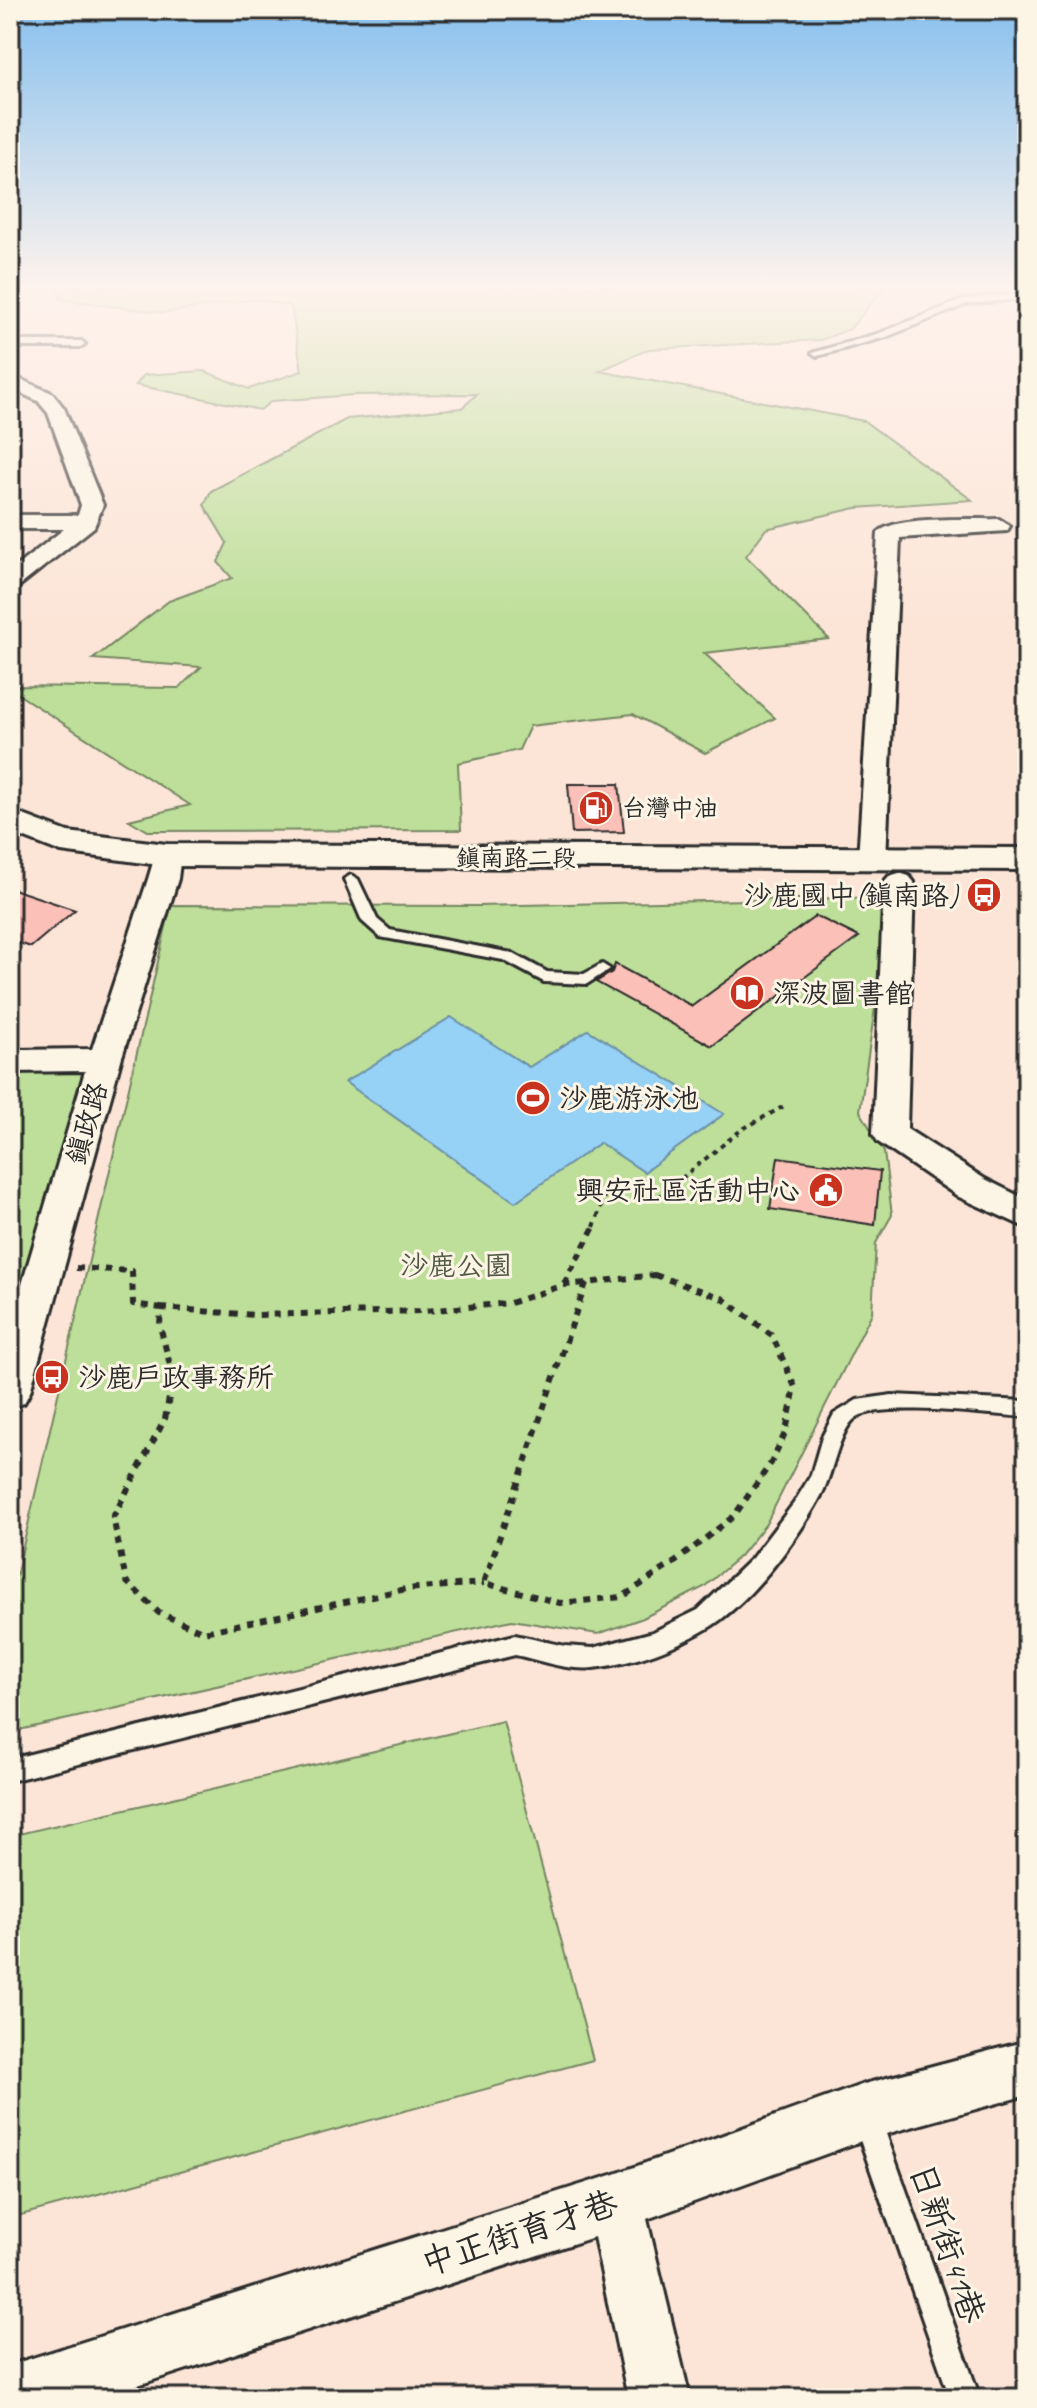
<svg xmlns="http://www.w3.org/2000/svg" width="1037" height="2408" viewBox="0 0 1037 2408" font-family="Caveat,'LXGW WenKai TC',sans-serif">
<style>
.green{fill:#bddf99;stroke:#748562;stroke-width:2}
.water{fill:#96d1f6;stroke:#6b8fa5;stroke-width:2}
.building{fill:#fbc0b7;stroke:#2b2b2b;stroke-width:2}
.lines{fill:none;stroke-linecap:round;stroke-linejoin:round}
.lane-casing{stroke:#2b2b2b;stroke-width:6}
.street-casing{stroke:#2b2b2b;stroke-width:6}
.secondary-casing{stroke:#2b2b2b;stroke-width:6}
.path-far1{stroke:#2b2b2b;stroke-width:4;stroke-dasharray:5 5;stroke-linecap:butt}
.path{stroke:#2b2b2b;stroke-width:6;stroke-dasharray:7 7;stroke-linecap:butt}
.lane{fill:#fcf5e5;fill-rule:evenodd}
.street{fill:#fcf5e5;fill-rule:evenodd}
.secondary{fill:#fcf5e5;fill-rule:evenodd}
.labels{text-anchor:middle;stroke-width:6;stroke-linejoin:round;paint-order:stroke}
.far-poi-label{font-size:24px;fill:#2b2b2b;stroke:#fcf5e5;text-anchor:start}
.far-street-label{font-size:24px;fill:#2b2b2b;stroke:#fcf5e5}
.poi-label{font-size:28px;fill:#2b2b2b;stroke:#fcf5e5;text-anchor:start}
.street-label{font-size:28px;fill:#2b2b2b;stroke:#fcf5e5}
.park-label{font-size:28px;fill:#505846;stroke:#fcf5e5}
.near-street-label{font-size:34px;fill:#2b2b2b;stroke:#fcf5e5}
</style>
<rect width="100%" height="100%" fill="#fce5d7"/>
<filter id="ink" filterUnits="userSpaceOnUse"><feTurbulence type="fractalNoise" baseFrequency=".0125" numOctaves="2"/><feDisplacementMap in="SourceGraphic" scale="16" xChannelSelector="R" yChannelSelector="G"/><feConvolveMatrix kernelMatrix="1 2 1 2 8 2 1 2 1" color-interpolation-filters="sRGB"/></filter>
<g filter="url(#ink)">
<path class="green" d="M54,287H885L850,329L821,340L649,349L599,371L864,421L972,500L856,508L766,529L746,556L829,639L704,653L775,718L705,753L633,714L530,726L519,750L458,763L461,830L148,831L129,820L190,805L10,689V686L179,688L201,667L93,659L169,601L232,578L218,562L227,543L204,505L211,491L347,419L462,408L477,394L355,395L272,401L260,410L136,385L144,375L204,371L249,389L302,371L291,306L255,299L163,313L61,299Z
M891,897L860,1111L884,1152L892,1215L876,1243L872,1313L766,1524L740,1556L704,1587L643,1618L598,1634L512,1620L10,1732V1603L171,905L477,906Z
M92,1067L10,1359V1069Z
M503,1721L593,2060L10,2218V1836Z"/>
<path class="water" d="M451,1017L529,1067L588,1030L724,1114L644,1172L600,1143L515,1202L345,1082Z"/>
<path class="building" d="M568,784H619L624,832L572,833Z
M10,888L75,910L31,947L10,940Z
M816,916L859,937L712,1046L596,982L612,972L615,964L692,1006Z
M778,1157L880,1171L875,1225L770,1209Z"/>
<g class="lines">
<g class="lane-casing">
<path id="lane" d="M1027,292V298L967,304L886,337L817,356L812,353L880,333L962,300Z
M10,341H81L85,344L81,347H10Z
M351,875L358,879L377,919L390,930L512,953L547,972L584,974L602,964L610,969L587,984L544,982L503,960L380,937L362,921L344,879Z
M892,1395L1027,1401V1417C993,1415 883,1401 857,1417C839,1428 833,1473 822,1494C799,1537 754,1598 713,1625C680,1646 633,1664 593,1668C567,1671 540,1660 515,1655L10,1781V1759L515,1635L565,1646L593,1648L653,1632L698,1610L752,1558L794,1503L811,1475L822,1437L834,1414L857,1400Z
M865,2100L875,2104L879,2114L980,2398H950L851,2114L855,2104Z"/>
</g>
<g class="street-casing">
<path id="street" d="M10,375L52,393L64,408L103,505L94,527L18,587L10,589V571L64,529H10V515H78L81,505L48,413L38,401L10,388Z
M999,519L1010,526L1007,531L900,538L886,860L882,866L872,869L862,866L858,860L878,533C893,515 975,520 999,519Z
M167,846L177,849L181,855L178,879L121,1060L30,1392L24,1403L10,1408V1325L85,1071L10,1072V1050L92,1049L148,879L157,849Z
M899,873L909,876L914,882L907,1129L985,1179L1027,1200V1228L959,1197L878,1142L873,1134L884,882L889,876Z
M1027,2041V2095L864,2140L647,2219L690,2398H628L594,2237L98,2398H10V2365L615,2174L864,2084Z"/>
</g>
<g class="secondary-casing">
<path id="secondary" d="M10,810L68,832L167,844L1027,848V870L167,866L61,852L10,832Z"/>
</g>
<path class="path-far1" d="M594,1227L609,1182L656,1199L741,1130L786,1105"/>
<path class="path" d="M76,1268L132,1271L133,1304L161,1308L160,1326L173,1377L165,1419L113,1517L126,1581L159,1613L204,1632L406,1589L484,1583
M655,1275L722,1298L772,1335L795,1387L786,1431L771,1463L734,1516L675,1562L622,1597L560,1603L484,1583L586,1283Z
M564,1284L595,1225
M161,1308L255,1315L425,1311L510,1303L564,1285L586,1283"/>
<use href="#lane" class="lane"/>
<use href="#street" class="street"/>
<use href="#secondary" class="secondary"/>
</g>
</g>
<linearGradient id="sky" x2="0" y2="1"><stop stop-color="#87c0ee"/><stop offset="0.46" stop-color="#fef3ed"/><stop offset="1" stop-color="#fef3ed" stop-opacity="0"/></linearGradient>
<rect width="1037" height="624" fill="url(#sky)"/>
<defs>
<g id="fuel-disc" transform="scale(1.8)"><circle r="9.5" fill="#c8321e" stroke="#fcf5e5"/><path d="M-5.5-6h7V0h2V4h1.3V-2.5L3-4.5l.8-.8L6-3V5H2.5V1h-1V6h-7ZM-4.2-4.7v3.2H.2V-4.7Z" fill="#fff"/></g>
<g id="bus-disc" transform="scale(1.8)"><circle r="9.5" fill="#c8321e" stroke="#fcf5e5"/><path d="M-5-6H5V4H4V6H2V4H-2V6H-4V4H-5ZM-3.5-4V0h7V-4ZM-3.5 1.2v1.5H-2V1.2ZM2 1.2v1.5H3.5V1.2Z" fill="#fff"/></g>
<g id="library-disc" transform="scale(1.8)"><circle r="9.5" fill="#c8321e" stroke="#fcf5e5"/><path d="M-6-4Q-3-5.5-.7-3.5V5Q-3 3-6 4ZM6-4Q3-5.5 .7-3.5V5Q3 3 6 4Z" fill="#fff"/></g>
<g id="stadium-disc" transform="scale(1.8)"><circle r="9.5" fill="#c8321e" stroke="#fcf5e5"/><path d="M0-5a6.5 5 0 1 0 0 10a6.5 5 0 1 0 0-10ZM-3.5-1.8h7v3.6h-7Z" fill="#fff"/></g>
<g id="civic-disc" transform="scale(1.8)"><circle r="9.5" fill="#c8321e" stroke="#fcf5e5"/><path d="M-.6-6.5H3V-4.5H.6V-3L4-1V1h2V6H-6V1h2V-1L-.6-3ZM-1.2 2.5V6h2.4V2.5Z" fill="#fff"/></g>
</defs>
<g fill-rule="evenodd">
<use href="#fuel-disc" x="596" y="808"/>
<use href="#bus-disc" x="984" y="895"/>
<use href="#library-disc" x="747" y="993"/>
<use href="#stadium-disc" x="533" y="1098"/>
<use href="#civic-disc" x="826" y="1190"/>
<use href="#bus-disc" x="52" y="1377"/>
</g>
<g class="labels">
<g class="far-poi-label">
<text x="622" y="816">台灣中油</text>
</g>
<g class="far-street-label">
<text x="516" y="866">鎮南路二段</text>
</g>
<g class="poi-label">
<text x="958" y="905" text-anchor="end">沙鹿國中(鎮南路)</text>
<text x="773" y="1003">深波圖書館</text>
<text x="559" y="1108">沙鹿游泳池</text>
<text x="800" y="1200" text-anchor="end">興安社區活動中心</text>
<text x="78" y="1387">沙鹿戶政事務所</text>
</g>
<g class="street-label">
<text transform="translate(86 1123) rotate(-74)" y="10">鎮政路</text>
</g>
<g class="park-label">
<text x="456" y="1275">沙鹿公園</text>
</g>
<g class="near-street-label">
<text transform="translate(519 2232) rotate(-18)" y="12">中正街育才巷</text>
<text transform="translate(948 2243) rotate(71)" y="12">日新街41巷</text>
</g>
</g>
<rect width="1037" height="2408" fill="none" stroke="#fcf5e5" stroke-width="40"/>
<rect x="20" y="20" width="997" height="2368" fill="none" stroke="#2b2b2b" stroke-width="3" filter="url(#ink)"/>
</svg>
